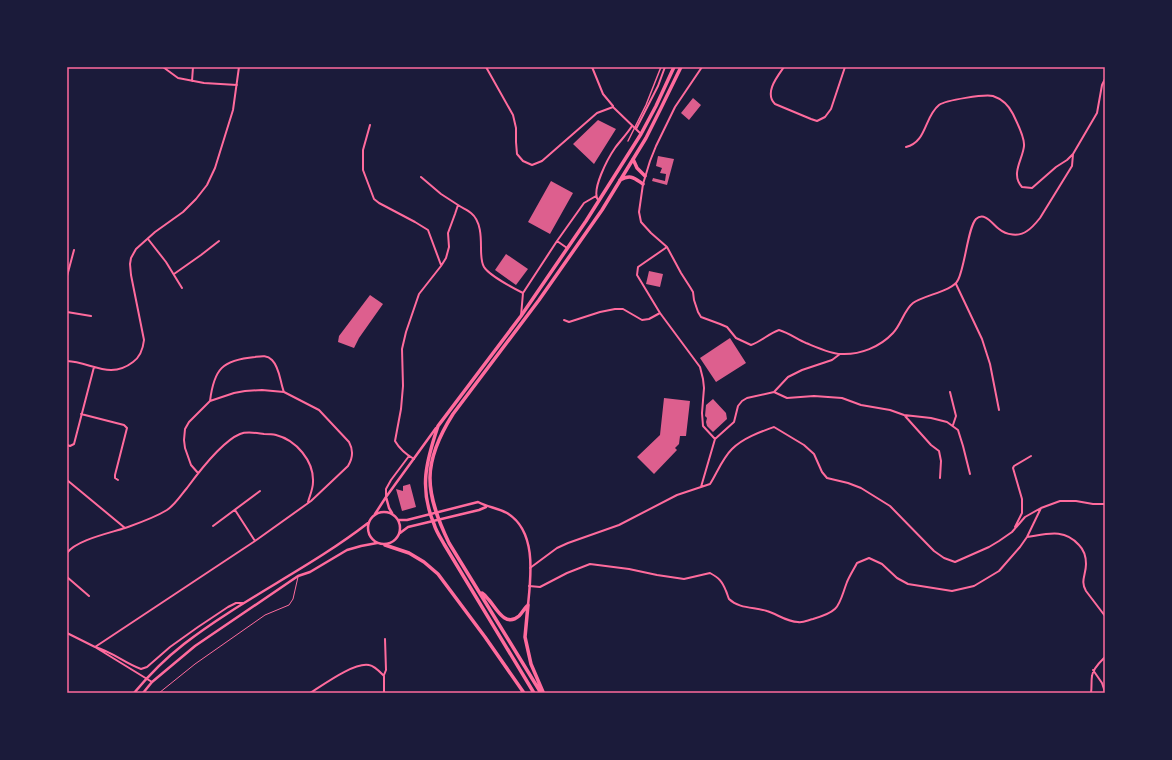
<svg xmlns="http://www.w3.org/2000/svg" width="1172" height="760" viewBox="0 0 1172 760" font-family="'PT Serif',serif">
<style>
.building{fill:#dd5f8e}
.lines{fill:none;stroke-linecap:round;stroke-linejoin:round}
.service{stroke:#ff6b9d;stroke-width:1}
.pedestrian{stroke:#ff6b9d;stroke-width:1.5}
.minor{stroke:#ff6b9d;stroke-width:2}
.tertiary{stroke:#ff6b9d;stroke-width:2.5}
.primary{stroke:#ff6b9d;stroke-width:3.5}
.neatline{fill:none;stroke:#ff6b9d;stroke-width:1.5}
</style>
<rect width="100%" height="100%" fill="#1b1b3a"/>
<path class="building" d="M693,98L701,105L689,120L681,113Z
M598,120L616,129L594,164L573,144Z
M658,156L674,159L667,185L652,181L653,178L665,181L666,174L660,173L662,168L656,166Z
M551,181L573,193L550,234L528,222Z
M506,254L528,269L516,285L495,270Z
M649,271L663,274L660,287L646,284Z
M370,295L383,304L359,338L354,348L338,342L339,336Z
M730,338L746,363L716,382L700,358Z
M664,398L690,401L686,436H680L679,444L675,448L677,450L654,474L637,457L660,435Z
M713,399L726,413L727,419L713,432L707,426L706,422L707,418L705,416L706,405Z
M410,484L416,507L402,511L396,489L403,491V486Z"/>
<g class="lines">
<path class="service" d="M159,693L195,664L265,615L289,605L293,599L298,577"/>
<path class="pedestrian" d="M628,141L646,105L661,67"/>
<path class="minor" d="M163,67L178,78L204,83L237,85
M486,67L513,115L516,128V142L517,154L523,161L532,165L542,161L597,113L613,107L641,134
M592,67L603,94L613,106
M702,67L675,107L656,146L650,161L643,184L639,212L641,222L651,233L667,247L681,273L690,287L693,292L694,300L698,312L701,317L720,324L727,327L736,338L751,345C762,341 768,334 779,330C789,333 797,339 806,343C816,347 831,354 841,354C860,355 880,347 893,333C901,325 904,310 913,303C924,295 953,291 958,280C965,267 968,227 976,219C985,211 993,225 999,229C1006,235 1019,237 1027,231C1032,228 1036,223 1040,218L1072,166L1073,154
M784,67C777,77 764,93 775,104L811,119L817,121L825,117L831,109L845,67
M192,81L193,67
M370,125L363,150V170L374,199L379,203L415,222L428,230L441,265
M636,129L658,86L665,67
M906,147C927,142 924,117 939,105C946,100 985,94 993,96C1002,99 1009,106 1013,114C1017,123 1025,137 1024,146C1023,159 1010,174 1022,187L1032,188L1056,167L1067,160L1073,154L1097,113L1102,85L1105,79
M421,177L441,194L458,205
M598,200C591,190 608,158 615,148C620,141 627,134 632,126
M148,239L166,262L182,288
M557,241L567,248
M667,247L638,267L637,275L660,313L700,367L703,379L704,388L702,413L703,426L715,439L701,487
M174,274L201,255L219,241
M67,276L74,250
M956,284L982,339L990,364L999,410
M523,293L557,241L584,203L596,196
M67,312L91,316
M564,320L569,322L600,312L615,309H623L642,320L649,319L660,313
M67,361C91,362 110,380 133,362C140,357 143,349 144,340L131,275L130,264L131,258L136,249L155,232L183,212L196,199L207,185L215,168L233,110L239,67
M774,392L788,377L802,370L832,360L840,354
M950,392L956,416L953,425
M210,401C214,369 222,360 255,357C262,356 267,355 272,360C280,368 280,382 284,392
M81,414L124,425L127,428L115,475V478L118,480
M905,416L931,445L939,451L941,461L940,478
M715,439L734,422L738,406L742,401L747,398L774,392L787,398L814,396L842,398L861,405L890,410L904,415L931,418L947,422L958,430L963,446L970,474
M67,445L70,446L74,444L94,367
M414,459C407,455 399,448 395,441L401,409L403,386L402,349L406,332L419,294L441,266L446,258L449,247L448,233L455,214L458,205C462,208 468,210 471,213C481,221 481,237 481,248C481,254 481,262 484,267C489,275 513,288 523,293L521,316
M67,480L125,528
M386,497V489L391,480L409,456
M235,510L255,541
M213,526L260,491
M1015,527L1022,513V499L1013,468L1014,466L1031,456
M1027,537C1047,534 1064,528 1079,545C1084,550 1086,557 1086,564C1086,575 1080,581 1086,591L1105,616
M67,553C76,540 110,533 125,528C139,523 154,518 167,510C175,505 181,495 187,488C198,473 223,441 240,434C247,431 256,433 264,434C268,434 272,434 276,435C296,440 314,461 313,482C313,489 310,495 308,502
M530,568L557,548L568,543L619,525L677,495L710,484C717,473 722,459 732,449C743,438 760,432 774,427L804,445L814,454L822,472L827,478L848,483L861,488L890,506L934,551L944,558L955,562L989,547L999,541L1012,532L1025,517L1041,508L1060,501H1076L1093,504H1105
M67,577L89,596
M529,586L540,587L567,573L590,564L629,569L657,575L684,579L710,573C719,578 722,581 726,591C727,593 728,597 729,599C739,609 755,607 767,611C777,614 787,622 798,622C803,623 808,620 813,619C841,611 838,606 847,582C850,575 854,569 857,563L869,558L882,564L897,578L908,584L952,591L974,586L999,571L1020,547L1027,537L1041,508
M67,633L95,647L152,682
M95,647L255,541L311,501L348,466C353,458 354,451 349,442L319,410L284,392L262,390L245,391L234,393L210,401L189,422L185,429L184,440L185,448L191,465L198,473
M95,647C113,652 124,663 141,669L147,667L170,647L198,627L228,607L236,603H243
M1093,670L1102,683L1105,692
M384,675L386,670L385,639
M310,693C323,685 354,662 369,665C375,666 380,672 384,676V693
M1091,693C1092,687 1091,682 1092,676C1093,668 1100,662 1105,657"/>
<path class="tertiary" d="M386,497L389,508L392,513
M368 528a16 16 0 1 1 32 0a16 16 0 1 1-32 0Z
M375,514L386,497L436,428
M398,520H407L478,502C487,507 498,508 507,513C537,531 531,576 528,605
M400,533L408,527L479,510L486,507
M134,693C149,675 166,658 184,644C242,599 310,568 368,523
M143,693L152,682L195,646L298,576L310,572L347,550L361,546L377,543"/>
<path class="primary" d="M633,159L637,168L645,176
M620,180C631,174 634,178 643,184
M385,545L409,553L424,562L438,574L485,637L524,693
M482,593C485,595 487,598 489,600C496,608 505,628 519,616C522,613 524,609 527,606
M528,605L525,637L531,664L543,692
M534,693L444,544C440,537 436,531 434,524C419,488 426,462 438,426L521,316L586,221L641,134L656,106L674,67
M541,693L449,543C424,491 422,463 453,414L539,300L602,210L646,138L661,108L681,67"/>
</g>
<rect width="1172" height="760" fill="none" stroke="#1b1b3a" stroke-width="136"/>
<rect x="68" y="68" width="1036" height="624" class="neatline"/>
</svg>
